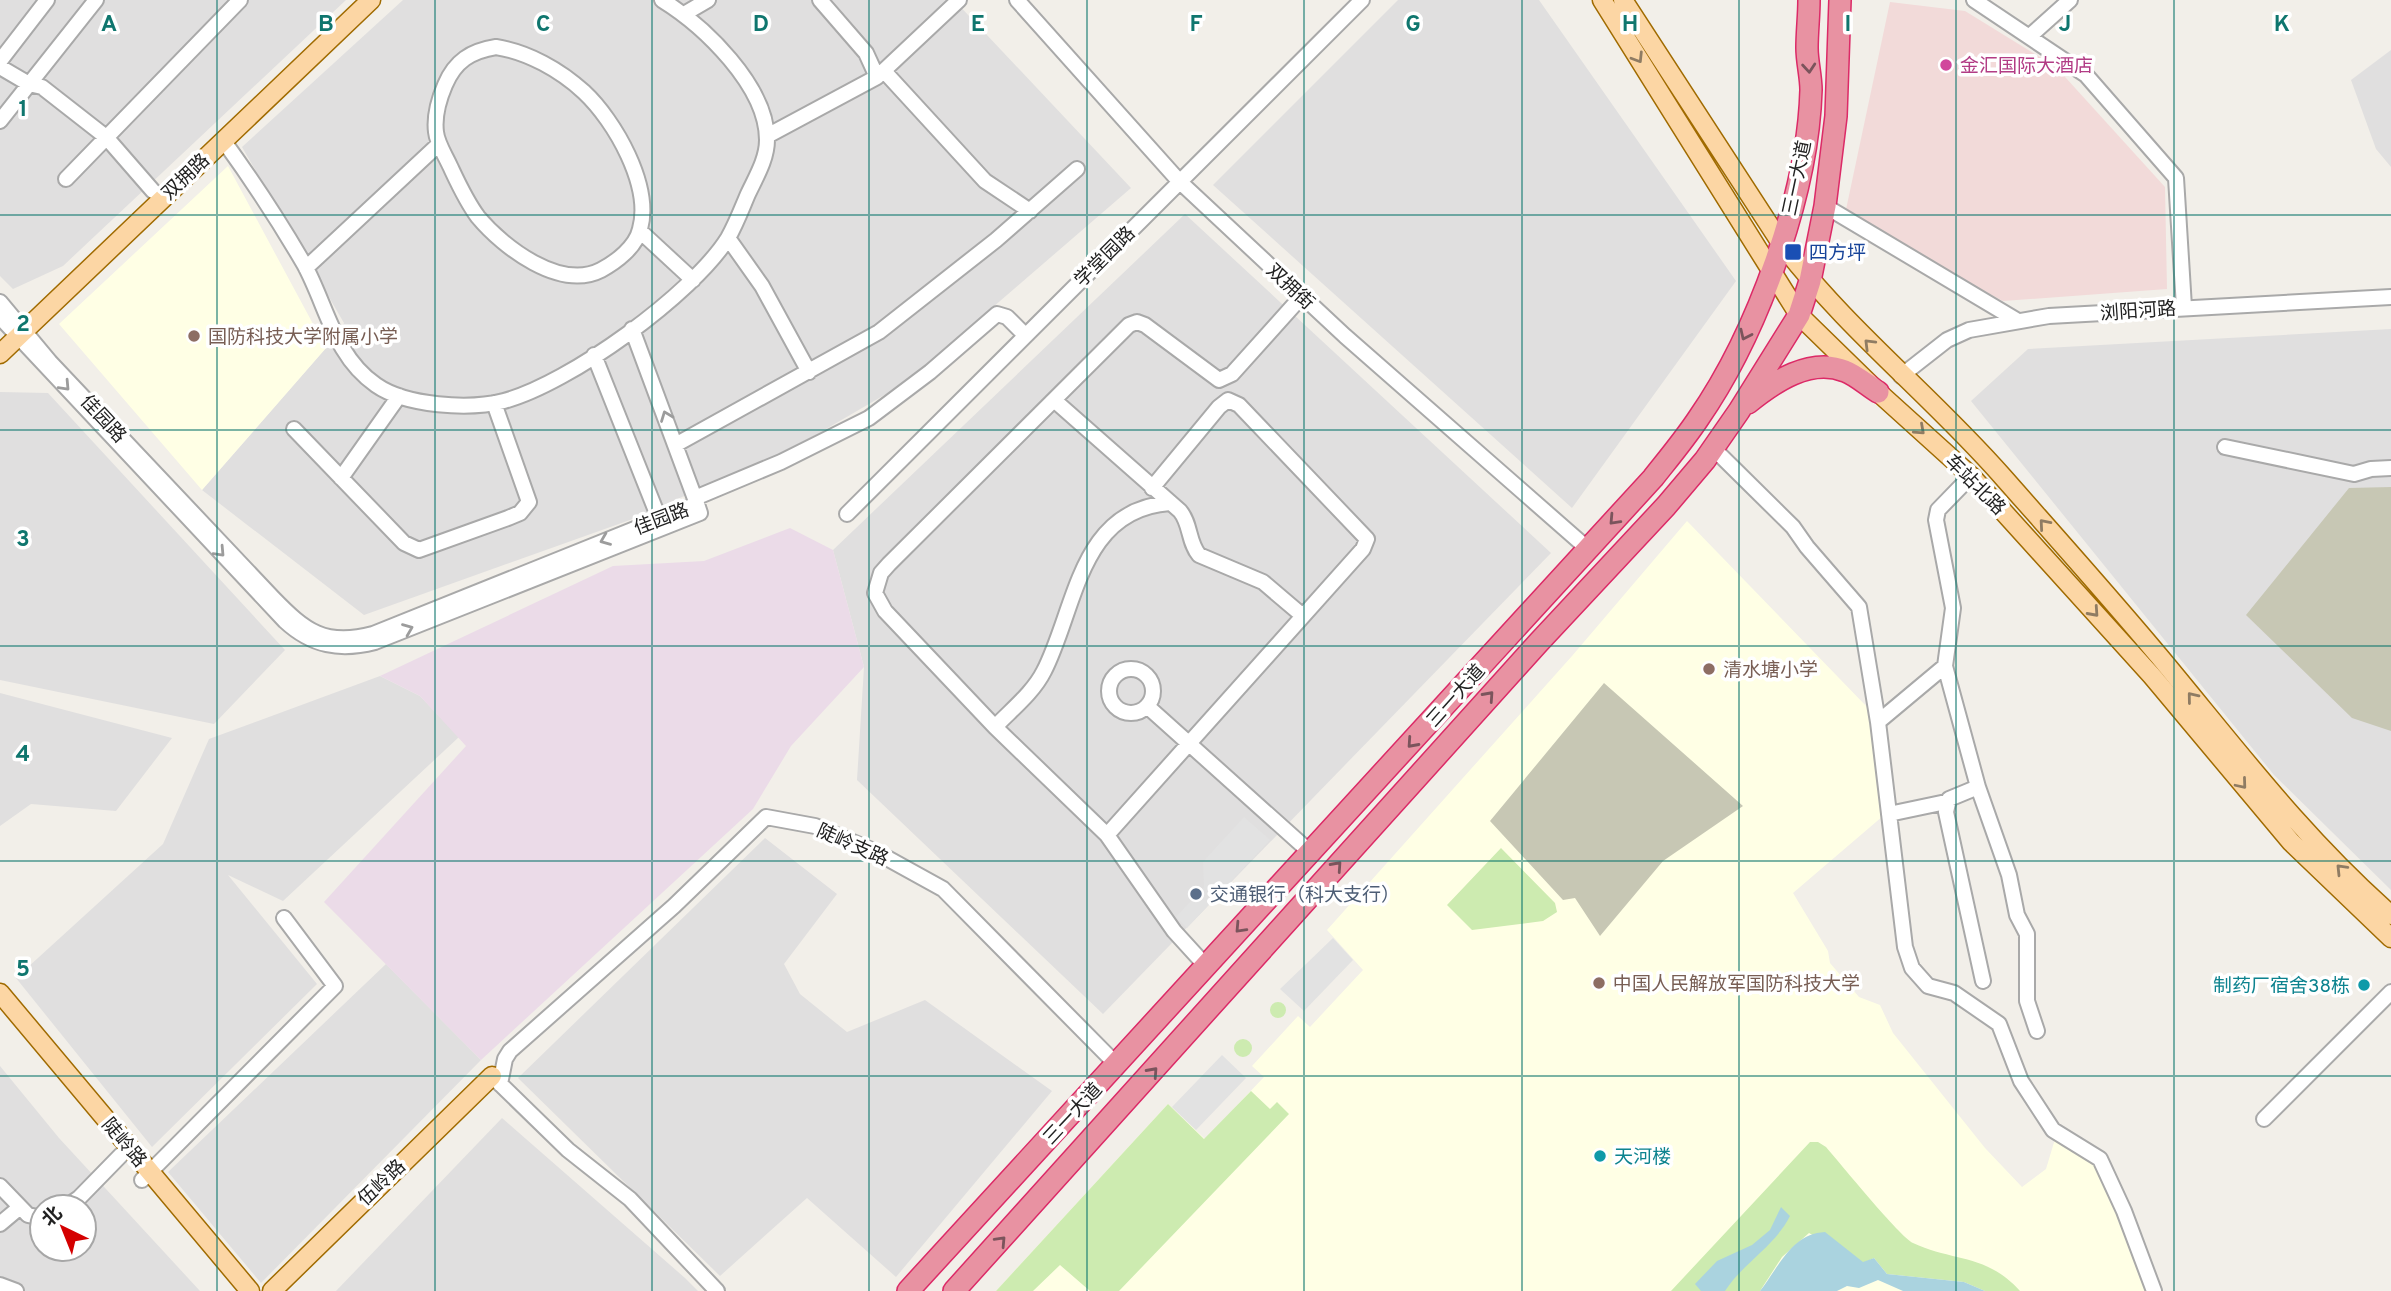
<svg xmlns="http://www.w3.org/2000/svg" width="2391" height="1291" viewBox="0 0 2391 1291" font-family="Overpass,'Noto Sans SC',sans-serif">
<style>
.residential{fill:#e0dfdf;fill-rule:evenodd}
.commercial{fill:#f2dad9}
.industrial{fill:#ebdbe8}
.education{fill:#ffffe5}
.construction{fill:#c7c7b4}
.grass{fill:#cdebb0}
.parking{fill:#e2e2e2}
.water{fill:#aad3df}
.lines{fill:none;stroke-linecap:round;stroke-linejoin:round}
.minor-casing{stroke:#a9a9a9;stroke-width:18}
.major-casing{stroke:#a06b00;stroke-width:21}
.highway-casing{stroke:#dc2a67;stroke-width:24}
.minor{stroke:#fff;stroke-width:14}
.major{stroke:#fcd6a4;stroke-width:18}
.highway{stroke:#e892a2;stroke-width:21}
.oneway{stroke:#8f7c63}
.oneway2{stroke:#7b545c}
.oneway3{stroke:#9c9c9c}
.grid{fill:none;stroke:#0f766e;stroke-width:2;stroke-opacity:0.55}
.hotel-dot{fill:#d1479c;stroke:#fff;stroke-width:2.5}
.transit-dot{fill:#1a4fb4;stroke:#fff;stroke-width:2.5}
.education-dot{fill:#8d6e63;stroke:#fff;stroke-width:2.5}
.service-dot{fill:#5c6f8a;stroke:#fff;stroke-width:2.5}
.culture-dot{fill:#0f9aa8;stroke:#fff;stroke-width:2.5}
.labels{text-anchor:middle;stroke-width:7;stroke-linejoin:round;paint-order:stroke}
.hotel-label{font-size:19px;fill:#b23c85;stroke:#fff;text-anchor:start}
.street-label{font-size:19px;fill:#222;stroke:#fff}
.transit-label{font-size:19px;fill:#164399;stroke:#fff;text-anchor:start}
.education-label{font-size:19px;fill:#785e54;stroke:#fff;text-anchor:start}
.service-label{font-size:19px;fill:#4e5e75;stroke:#fff;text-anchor:start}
.culture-label{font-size:19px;fill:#0d838f;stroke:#fff;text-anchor:end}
.grid-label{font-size:23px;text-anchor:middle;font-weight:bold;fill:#0f766e;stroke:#fff;stroke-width:7;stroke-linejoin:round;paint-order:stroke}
</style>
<rect width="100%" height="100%" fill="#f2efe9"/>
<path class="residential" d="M0,0H346L63,266L13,289L0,276Z
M403,0H954L1131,188L905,383L795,447L630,520L364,615L202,490L326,348L344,323L242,147Z
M1398,0H1539L1736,281L1572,508L1213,185Z
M2391,50V167L2376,149L2351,80Z
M1185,214L1551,553L1103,1014L857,780L864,667L833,550Z
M2391,329V890L2274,775L1971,401L2028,349Z
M0,392L48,393L285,650L214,724L0,680Z
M380,676L420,696L459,737L283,901L228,875L317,984L152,1147L16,978L163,844L209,739Z
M0,693L172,738L116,811L31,804L0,826Z
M765,838L837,894L784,964L800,994L847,1032L925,1000L1052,1091L896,1277L807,1198L720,1276L518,1078Z
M386,964L481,1060L261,1283L168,1172Z
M0,1066L59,1138L200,1291H0ZM42,1207H84V1249H42Z
M502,1118L685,1278L698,1291H336Z"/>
<path class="commercial" d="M1890,2L1965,11L2056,67L2165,187L2167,289L2003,301L1844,219Z"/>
<path class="industrial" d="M790,528L833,550L864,667L791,746L753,809L481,1060L324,902L466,746L420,696L380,676L613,566L704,561Z"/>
<path class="education" d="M228,166L326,348L202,490L59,324Z
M1687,521L1868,708L1883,816L1793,893L1828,951L1830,963L1859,997L1880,1005L1893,1033L1985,1148L2022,1187L2046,1169L2055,1139L2094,1158L2109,1187L2149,1291H996L1168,1104L1205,1139L1264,1077L1252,1066L1298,1016L1310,1027L1363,970L1327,930L1572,656Z"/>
<path class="construction" d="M2391,487V731L2352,718L2246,615L2349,488Z
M1604,683L1743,806L1663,861L1600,936L1575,898L1563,900L1490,821Z"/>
<path class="grass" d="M1501,848L1555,903L1557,912L1543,921L1472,930L1447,905Z
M1270 1010a8 8 0 1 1 16 0a8 8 0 1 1-16 0Z
M1234 1048a9 9 0 1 1 18 0a9 9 0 1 1-18 0Z
M1251,1091L1270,1109L1277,1102L1289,1114L1119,1291H1090L1060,1265L1033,1291H996L1168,1104L1204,1139Z
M1810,1142H1818L1826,1147C1840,1163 1900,1237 1913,1243C1953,1262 1986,1253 2020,1291H1985L1964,1282L1887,1274L1874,1258L1863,1263L1809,1233L1782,1257L1760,1291H1671Z"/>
<path class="parking" d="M1244,817L1270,840L1187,928L1176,917L1204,887L1203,862Z
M1333,938L1353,960L1304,1011L1280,989Z
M1222,1055L1246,1078L1196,1130L1172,1107Z"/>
<path class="water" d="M1781,1207L1790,1216C1775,1246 1743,1263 1725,1291H1701L1695,1284L1717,1261L1752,1245L1770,1230Z
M1825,1232L1863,1262L1874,1258L1887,1274L1964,1282L1985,1291H1903L1878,1280L1859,1288L1847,1286L1837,1291H1760C1779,1267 1791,1234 1825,1232Z"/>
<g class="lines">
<g class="minor-casing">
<path id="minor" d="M820,0L866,53L877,77
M1017,0L1179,181L1345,336L1588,549
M1974,0L2086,75L2176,178L2184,307
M684,14L708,0
M2030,36L2070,0
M496,47C528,52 560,70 584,92C615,121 652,186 640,229C636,247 616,262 601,270C560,291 503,247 478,217C466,201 458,183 450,166C445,155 437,143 436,132C434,116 439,99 445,85C455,61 471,51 496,47Z
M0,61L47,0
M0,67L29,84L42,87L106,137L153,191
M884,71L985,181L1030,211
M0,121L96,0
M767,136L877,77L959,0
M223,140C252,180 279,221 304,264C327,306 334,356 376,385C406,406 469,410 504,401C569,384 693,294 728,238C736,224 742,208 748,194C756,177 767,159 767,140C767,86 704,26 662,0
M66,179L240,0
M1825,206L2018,321
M640,231L693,280
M728,238L762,286L809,372
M306,268L439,144
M0,302L50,362L273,598C305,631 325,647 373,634L697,504L700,513L375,642C340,651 312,646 285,621L0,317
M632,329L697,504
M594,355L662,526
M1901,376L1947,340L1969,330L2049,316L2391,297
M1054,400L1180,511C1191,524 1188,542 1199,555L1263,582L1303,616
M294,429L404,543L419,550L508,518L520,513L529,502L494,403
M677,444L879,332L996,240L1077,169
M2225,447L2354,474L2371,469L2391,468
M1713,448L1793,527L1807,547L1859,607L1878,722L1905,947L1912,968L1928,986L1954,993L1999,1024L2021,1081L2053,1130L2100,1159L2124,1211L2154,1291
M1971,476L1938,510L1936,520L1953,608L1945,666L1978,787L1949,799L1946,812L1983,981
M341,478L399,396
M695,498L781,462L869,418L930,372L997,314L1007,317L1025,335
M847,514L1362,0
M1109 691a22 22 0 1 1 44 0a22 22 0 1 1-44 0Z
M1147,706L1311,853
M1878,722L1945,666
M995,727C1011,710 1033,693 1044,671C1076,609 1079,509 1170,503
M1978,787L2009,875L2017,915L2027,934V1001L2037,1031
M1889,814L1946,802
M1107,835L1363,549L1367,539L1239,405L1228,400L1219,407L1152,488
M1205,965L1174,931L1107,835L995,727L885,611L875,593L881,573L889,564L1129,325L1137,322L1145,325L1219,380L1232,374L1302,296
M493,1077L568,1150L630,1199L717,1291
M500,1084L505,1059L510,1051L674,906L766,817L815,826L876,852L943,889L1116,1064
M2264,1119L2391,992
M142,1180L335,986L284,918
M0,1186L28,1215L42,1218
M66,1207L79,1198L121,1155
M0,1224L19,1208
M0,1285L16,1291"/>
</g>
<g class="major-casing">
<path id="major" d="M1602,0L1799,315L1878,392L1971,476L2152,676L2291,842L2391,938
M1623,0L1781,243C1848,331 1931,395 2003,477C2055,536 2108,595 2159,656C2235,747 2301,836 2391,915
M0,354L371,0
M0,993L250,1291
M272,1291L492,1076"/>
</g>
<g class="highway-casing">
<path id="highway" d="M1748,403C1774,382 1810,357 1845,371C1856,375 1868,386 1878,392
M908,1291L1653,478C1668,459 1684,440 1698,419C1757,334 1808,195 1811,90C1811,76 1807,62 1807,48C1807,32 1809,16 1809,0
M954,1291L1539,642L1666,506L1705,460L1739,411L1799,315L1810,281L1825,206L1836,116L1840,0"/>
</g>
<use href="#minor" class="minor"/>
<use href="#major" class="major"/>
<use href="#highway" class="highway"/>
</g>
<defs><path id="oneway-chevron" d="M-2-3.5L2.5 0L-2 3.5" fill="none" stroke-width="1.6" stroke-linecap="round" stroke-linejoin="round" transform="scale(1.75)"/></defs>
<g class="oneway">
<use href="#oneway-chevron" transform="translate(1638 58) rotate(58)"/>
<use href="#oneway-chevron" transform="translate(1869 344) rotate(-135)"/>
<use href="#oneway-chevron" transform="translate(1920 430) rotate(42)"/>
<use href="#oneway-chevron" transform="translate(2044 524) rotate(-131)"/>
<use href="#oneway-chevron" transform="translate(2094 612) rotate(48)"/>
<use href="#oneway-chevron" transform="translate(2192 697) rotate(-129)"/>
<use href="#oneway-chevron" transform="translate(2242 784) rotate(50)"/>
<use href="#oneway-chevron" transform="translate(2341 869) rotate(-134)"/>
</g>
<g class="oneway2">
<use href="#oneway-chevron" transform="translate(1809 68) rotate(85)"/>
<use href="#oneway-chevron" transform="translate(1745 335) rotate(115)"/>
<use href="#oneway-chevron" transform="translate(1614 520) rotate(133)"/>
<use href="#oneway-chevron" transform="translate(1489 696) rotate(-48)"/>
<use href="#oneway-chevron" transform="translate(1412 743) rotate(132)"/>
<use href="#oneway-chevron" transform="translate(1337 866) rotate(-48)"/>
<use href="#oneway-chevron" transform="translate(1240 928) rotate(133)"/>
<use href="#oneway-chevron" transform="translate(1153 1072) rotate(-48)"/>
<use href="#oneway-chevron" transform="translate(1001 1241) rotate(-47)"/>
</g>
<g class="oneway3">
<use href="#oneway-chevron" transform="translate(65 386) rotate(47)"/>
<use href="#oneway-chevron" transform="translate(666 416) rotate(-111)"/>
<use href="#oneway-chevron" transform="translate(605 540) rotate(158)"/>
<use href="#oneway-chevron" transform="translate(220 552) rotate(47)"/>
<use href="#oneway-chevron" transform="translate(408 629) rotate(-22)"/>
</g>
<path class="grid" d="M217,0V1291M435,0V1291M652,0V1291M869,0V1291M1087,0V1291M1304,0V1291M1522,0V1291M1739,0V1291M1956,0V1291M2174,0V1291M0,215H2391M0,430H2391M0,646H2391M0,861H2391M0,1076H2391"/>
<circle class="hotel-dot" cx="1946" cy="65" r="7"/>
<rect class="transit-dot" x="1784" y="243" width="18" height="18" rx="3.5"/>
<g class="education-dot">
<circle cx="194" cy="336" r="7"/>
<circle cx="1709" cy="669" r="7"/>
<circle cx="1599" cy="983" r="7"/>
</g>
<circle class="service-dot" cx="1196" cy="894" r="7"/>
<g class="culture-dot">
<circle cx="2364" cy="985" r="7"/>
<circle cx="1600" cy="1156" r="7"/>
</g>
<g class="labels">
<g class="hotel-label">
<text x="1960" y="72">金汇国际大酒店</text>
</g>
<g class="street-label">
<text transform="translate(185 176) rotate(-44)" y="7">双拥路</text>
<text transform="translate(1796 178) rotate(-78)" y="7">三一大道</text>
<text transform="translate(1104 256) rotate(-45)" y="7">学堂园路</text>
<text transform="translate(1291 286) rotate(43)" y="7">双拥街</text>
<text transform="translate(2138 310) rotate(-4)" y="7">浏阳河路</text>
<text transform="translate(104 418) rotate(47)" y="7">佳园路</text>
<text transform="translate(1976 484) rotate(45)" y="7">车站北路</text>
<text transform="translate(661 518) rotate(-21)" y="7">佳园路</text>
<text transform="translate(1455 695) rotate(-48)" y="7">三一大道</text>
<text transform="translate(853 844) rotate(24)" y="7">陡岭支路</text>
<text transform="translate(1072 1113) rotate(-47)" y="7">三一大道</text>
<text transform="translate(125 1142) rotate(50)" y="7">陡岭路</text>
<text transform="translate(381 1182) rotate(-44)" y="7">伍岭路</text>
</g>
<g class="transit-label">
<text x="1809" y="259">四方坪</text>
</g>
<g class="education-label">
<text x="208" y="343">国防科技大学附属小学</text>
<text x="1723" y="676">清水塘小学</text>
<text x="1613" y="990">中国人民解放军国防科技大学</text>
</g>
<g class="service-label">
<text x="1210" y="901">交通银行（科大支行）</text>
</g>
<g class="culture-label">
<text x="2350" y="992">制药厂宿舍38栋</text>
<text x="1614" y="1163" text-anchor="start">天河楼</text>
</g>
</g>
<g class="grid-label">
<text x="109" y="31">A</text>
<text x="326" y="31">B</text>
<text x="543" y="31">C</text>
<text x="761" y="31">D</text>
<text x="978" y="31">E</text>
<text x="1196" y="31">F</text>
<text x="1413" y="31">G</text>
<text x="1630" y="31">H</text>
<text x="1848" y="31">I</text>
<text x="2065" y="31">J</text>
<text x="2282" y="31">K</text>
<text x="23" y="116">1</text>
<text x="23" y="331">2</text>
<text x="23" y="546">3</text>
<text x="23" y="761">4</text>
<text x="23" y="976">5</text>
</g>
<g transform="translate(63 1228) rotate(317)"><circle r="33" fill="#ffffff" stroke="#a7a7a7" stroke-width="2"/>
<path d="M0-5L12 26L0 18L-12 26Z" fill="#d40000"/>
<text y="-10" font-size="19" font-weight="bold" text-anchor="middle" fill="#222222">北</text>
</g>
</svg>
